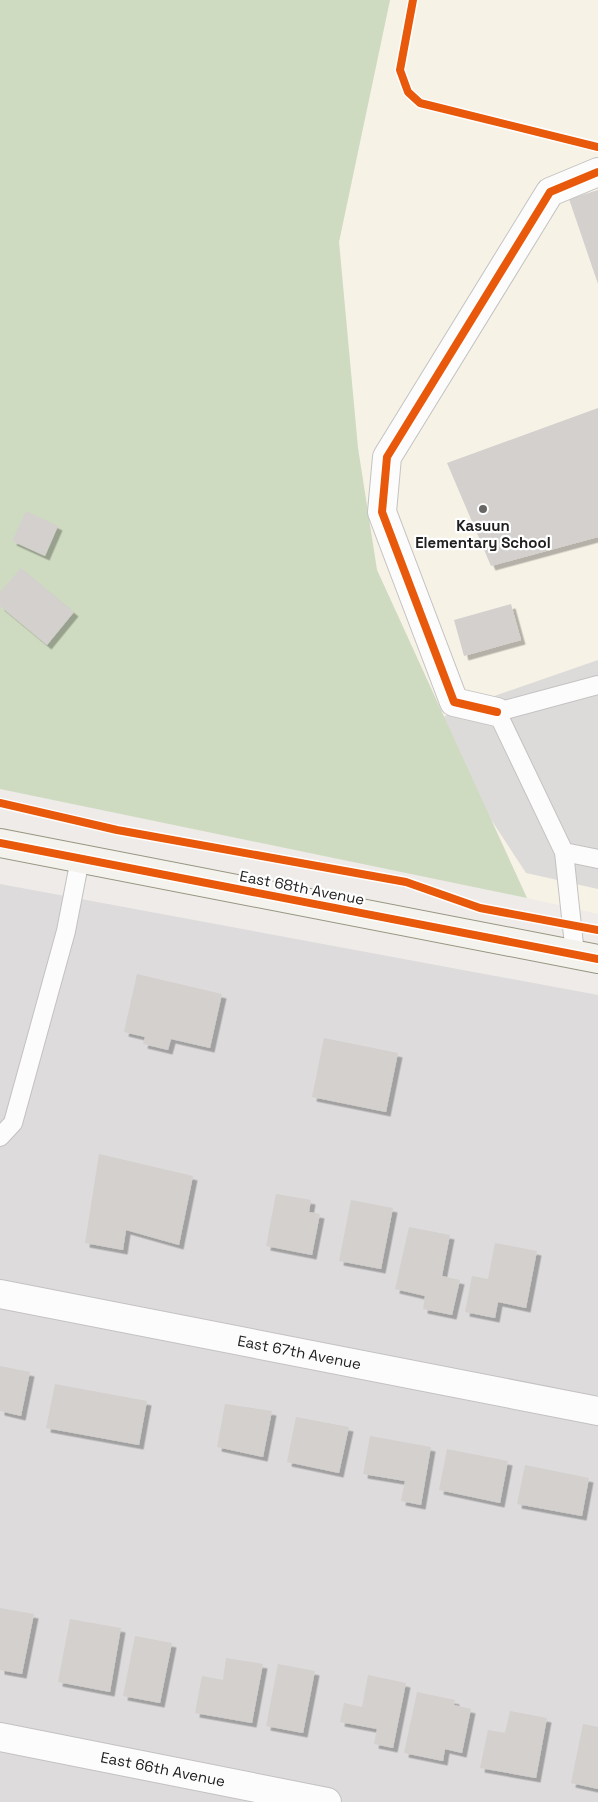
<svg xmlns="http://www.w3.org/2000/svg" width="598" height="1802" viewBox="0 0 598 1802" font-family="'Space Grotesk',sans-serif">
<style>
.residential{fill:#dddbdb}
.education{fill:#f7f2e6}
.religious{fill:#dcdbda}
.forest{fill:#cfdbc0}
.building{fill:#d3d0ce;filter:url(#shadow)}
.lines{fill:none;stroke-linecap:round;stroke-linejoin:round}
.lane-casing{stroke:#c4c2c1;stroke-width:20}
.street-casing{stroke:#c4c2c1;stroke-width:30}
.secondary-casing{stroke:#989582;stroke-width:30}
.lane{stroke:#fcfcfc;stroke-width:18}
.street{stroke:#fcfcfc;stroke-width:28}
.secondary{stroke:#f4f2ec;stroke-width:28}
.cycleway-casing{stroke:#fff;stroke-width:11}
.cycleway{stroke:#e8590c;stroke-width:8}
.poi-dot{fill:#686766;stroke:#fff;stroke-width:2}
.labels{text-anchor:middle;stroke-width:4.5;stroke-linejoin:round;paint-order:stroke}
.poi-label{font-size:15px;font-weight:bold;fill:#202020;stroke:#fff}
.street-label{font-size:15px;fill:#202020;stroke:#fff}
</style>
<defs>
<filter id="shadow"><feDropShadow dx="4.5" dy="4.5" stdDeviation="0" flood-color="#0004"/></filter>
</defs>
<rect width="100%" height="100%" fill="#eeebe9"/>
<path class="residential" d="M0,884L598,995V1802H0Z"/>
<path class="education" d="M390,0H598V914L527,898L377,570L358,448L339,242Z"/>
<path class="religious" d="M598,660V889L526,873L428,723L497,695Z"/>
<path class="forest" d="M0,0H390L339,242L358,448L377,570L527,898L0,789Z"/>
<path class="building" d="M598,190V284L569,199Z
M598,408V537L491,566L447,463Z
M26,511L58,526L45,556L12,541Z
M21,568L74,612L47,645L0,606V592Z
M511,604L521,640L464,656L454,620Z
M137,974L222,994L210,1048L171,1039L168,1050L143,1044L145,1037L124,1032Z
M324,1038L398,1053L386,1112L312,1097Z
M99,1154L193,1176L179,1245L126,1230L123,1250L85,1243Z
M276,1194L311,1200L309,1212L320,1214L312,1255L266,1246Z
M351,1200L393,1208L381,1269L339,1261Z
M409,1227L450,1235L442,1276L460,1280L452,1315L423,1309L425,1296L395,1289Z
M495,1243L537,1251L526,1308L498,1302L495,1318L465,1312L472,1276L488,1279Z
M0,1366L30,1372L21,1416L0,1411Z
M55,1384L147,1401L139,1445L46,1428Z
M225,1404L272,1411L263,1457L217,1447Z
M296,1417L349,1427L339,1473L287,1462Z
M370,1436L431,1447L421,1505L401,1501L405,1481L363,1474Z
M447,1449L508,1461L500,1503L439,1490Z
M525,1465L589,1478L582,1516L517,1504Z
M0,1608L34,1614L22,1674L0,1670Z
M70,1619L121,1628L110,1692L58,1682Z
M135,1636L172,1643L160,1703L123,1696Z
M226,1658L263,1664L252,1723L195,1713L202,1676L223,1680Z
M278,1664L315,1671L303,1733L266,1726Z
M368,1675L406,1683L393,1748L374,1744L377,1729L340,1722L344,1703L362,1707Z
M417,1692L455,1700L454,1705L471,1709L462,1753L445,1749L443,1761L404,1753Z
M510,1711L547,1718L536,1778L480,1768L488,1730L505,1733Z
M583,1724L598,1727V1789L571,1783Z"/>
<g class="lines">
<g class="lane-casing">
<path id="lane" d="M564,852L598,859
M575,954L564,852L497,712L598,685
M0,1137L13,1123L66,931L80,859"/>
</g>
<g class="street-casing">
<g id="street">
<path d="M497,712L454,702L382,512L387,457L550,192L598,172"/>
<path id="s1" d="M0,1294L598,1411"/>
<path id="s2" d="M0,1737L327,1802"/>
</g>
</g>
<g class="secondary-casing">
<path id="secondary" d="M0,843L598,959"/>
</g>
<use href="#lane" class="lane"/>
<use href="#street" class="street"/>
<use href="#secondary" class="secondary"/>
<g class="cycleway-casing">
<path id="cycleway" d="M413,0L400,70L408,92L420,103L598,147
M497,712L454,702L382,512L387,457L550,192L598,172
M0,803L117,830L406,882L480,908L598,930
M0,843L598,959"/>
</g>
<use href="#cycleway" class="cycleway"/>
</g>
<circle class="poi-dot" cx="483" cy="509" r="5"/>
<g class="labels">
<g class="poi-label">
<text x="483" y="531">Kasuun<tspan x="483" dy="17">Elementary School</tspan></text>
</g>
<g class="street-label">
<text transform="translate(302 888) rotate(11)" y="5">East 68th Avenue</text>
<text dy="5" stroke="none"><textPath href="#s1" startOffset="305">East 67th Avenue</textPath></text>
<text dy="5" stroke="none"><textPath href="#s2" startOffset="166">East 66th Avenue</textPath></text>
</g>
</g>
</svg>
